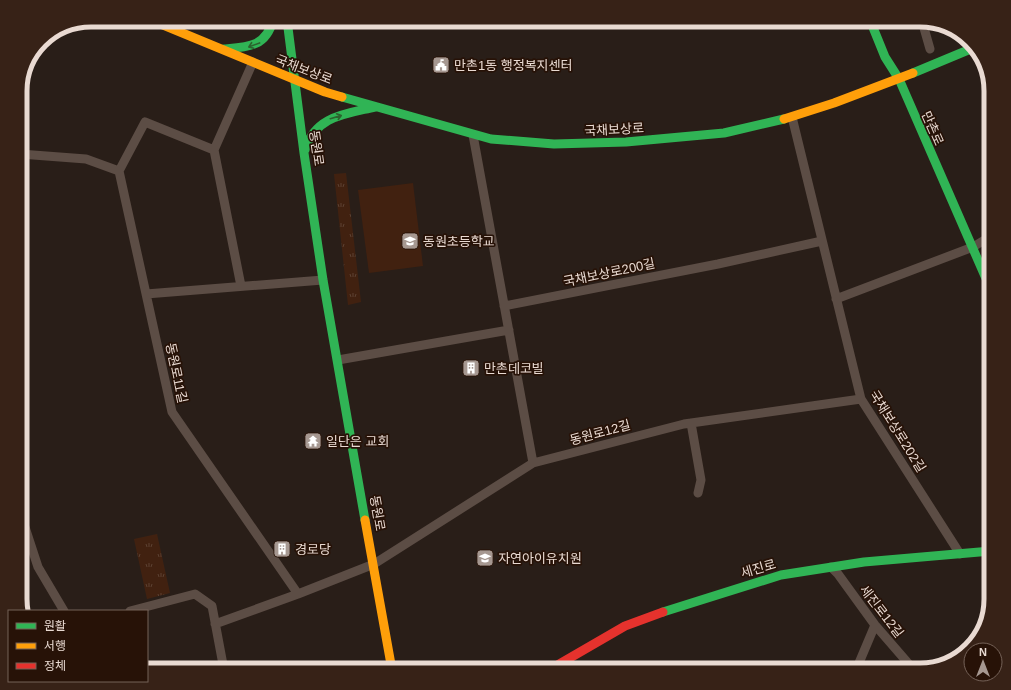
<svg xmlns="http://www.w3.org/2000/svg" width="1011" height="690" viewBox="0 0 1011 690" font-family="Arial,'Noto Sans KR',sans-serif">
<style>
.grass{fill:url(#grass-tufts)}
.pitch{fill:#412110}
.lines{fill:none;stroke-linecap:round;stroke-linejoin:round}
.street{stroke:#5c4d45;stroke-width:9}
.fast{stroke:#30b455;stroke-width:9}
.slow{stroke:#ff9f0a;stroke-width:9}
.jam{stroke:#e5322d;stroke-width:9}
.oneway{stroke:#2c632e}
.labels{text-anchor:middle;stroke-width:3.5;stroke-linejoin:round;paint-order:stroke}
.poi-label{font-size:13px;fill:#e9dad2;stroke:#271207;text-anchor:start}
.street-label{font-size:13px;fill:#e9dad2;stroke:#271207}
.rim{fill:none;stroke:#e9dad2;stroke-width:5}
</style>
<defs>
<pattern id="grass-tufts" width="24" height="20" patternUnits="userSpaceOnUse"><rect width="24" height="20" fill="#412110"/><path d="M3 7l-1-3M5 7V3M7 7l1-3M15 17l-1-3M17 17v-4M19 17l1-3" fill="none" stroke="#5c4132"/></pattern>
</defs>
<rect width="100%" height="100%" fill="#291e18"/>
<path class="grass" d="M346,173L361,302L348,305L334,174Z
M157,534L170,593L147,599L134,539Z"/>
<path class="pitch" d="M413,183L423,266L369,273L358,190Z"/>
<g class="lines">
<path class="street" d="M922,21L930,49
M792,117L861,399L960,554
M473,135L533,463
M20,154L86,159L119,171L172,412L298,594L374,564L533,463L684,424L861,399
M119,171L145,122L214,150
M241,286L214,150L253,62
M146,294L323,280
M836,299L973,247L991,236
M504,306L718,264L822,241
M338,360L509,330
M691,423L701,480L698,493
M20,512L38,567L64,611
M831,567L838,574L875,625L914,670
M130,611L195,594L212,606L224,670
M215,624L298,594
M856,670L875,625"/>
<path class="fast" d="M287,20L304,153L323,280L365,520
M870,20L885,57L899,79L991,290
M224,49C248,47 266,47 273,20
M913,73L973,48
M342,97L491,139L554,144L626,142L724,133L784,119
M305,150C315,116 345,114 375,107
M663,612L781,575L864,562L991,551"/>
<path class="slow" d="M151,20L325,92L342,97
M784,119L834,103L913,73
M365,520L392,670"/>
<path class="jam" d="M549,670L625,626L663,612"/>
</g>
<defs><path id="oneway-shaft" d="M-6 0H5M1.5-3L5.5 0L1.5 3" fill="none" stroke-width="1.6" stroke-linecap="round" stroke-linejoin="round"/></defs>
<g class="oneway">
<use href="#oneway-shaft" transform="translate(254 45) rotate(160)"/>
<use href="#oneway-shaft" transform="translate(336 117) rotate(-16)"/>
</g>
<defs>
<g id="civic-square" transform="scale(0.9)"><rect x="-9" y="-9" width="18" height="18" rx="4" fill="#a69891" stroke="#271207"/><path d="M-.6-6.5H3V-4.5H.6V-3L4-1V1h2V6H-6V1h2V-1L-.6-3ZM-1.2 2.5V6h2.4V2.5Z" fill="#fff"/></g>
<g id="school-square" transform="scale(0.9)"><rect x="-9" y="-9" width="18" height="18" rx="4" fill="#a69891" stroke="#271207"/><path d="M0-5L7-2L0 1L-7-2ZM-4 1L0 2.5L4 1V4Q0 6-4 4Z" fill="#fff"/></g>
<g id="building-square" transform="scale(0.9)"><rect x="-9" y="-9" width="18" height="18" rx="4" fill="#a69891" stroke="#271207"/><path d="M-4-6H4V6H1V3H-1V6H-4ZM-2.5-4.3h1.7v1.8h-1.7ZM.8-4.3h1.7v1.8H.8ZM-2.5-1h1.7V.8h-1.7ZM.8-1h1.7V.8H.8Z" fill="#fff"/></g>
<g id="temple-square" transform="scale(0.9)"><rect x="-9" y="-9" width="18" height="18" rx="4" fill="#a69891" stroke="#271207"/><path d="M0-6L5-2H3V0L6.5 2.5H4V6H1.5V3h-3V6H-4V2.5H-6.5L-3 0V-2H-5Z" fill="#fff"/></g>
</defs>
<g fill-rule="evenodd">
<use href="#civic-square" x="441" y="65"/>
<use href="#school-square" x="410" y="241"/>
<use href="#building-square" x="471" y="368"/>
<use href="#temple-square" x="313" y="441"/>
<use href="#building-square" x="282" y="549"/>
<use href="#school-square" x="485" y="558"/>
</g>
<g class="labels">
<g class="poi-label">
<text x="454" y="70">만촌1동 행정복지센터</text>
<text x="423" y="246">동원초등학교</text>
<text x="484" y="373">만촌데코빌</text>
<text x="326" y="446">일단은 교회</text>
<text x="295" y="554">경로당</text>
<text x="498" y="563">자연아이유치원</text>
</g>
<g class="street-label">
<text transform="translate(304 69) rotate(21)" y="5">국채보상로</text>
<text transform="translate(933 128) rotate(66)" y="5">만촌로</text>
<text transform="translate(614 129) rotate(-3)" y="5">국채보상로</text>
<text transform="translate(317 148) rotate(82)" y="5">동원로</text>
<text transform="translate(609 272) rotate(-12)" y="5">국채보상로200길</text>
<text transform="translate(177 373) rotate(78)" y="5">동원로11길</text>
<text transform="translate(898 431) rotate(58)" y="5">국채보상로202길</text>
<text transform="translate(600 432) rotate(-15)" y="5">동원로12길</text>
<text transform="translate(378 513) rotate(80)" y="5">동원로</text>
<text transform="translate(758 568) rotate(-16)" y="5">세진로</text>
<text transform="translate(882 611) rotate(52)" y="5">세진로12길</text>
</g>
</g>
<path d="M0 0H1011V690H0ZM91 27H920A64 64 0 0 1 984 91V599A64 64 0 0 1 920 663H91A64 64 0 0 1 27 599V91A64 64 0 0 1 91 27Z" fill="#372217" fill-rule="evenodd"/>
<path class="rim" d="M91 27H920A64 64 0 0 1 984 91V599A64 64 0 0 1 920 663H91A64 64 0 0 1 27 599V91A64 64 0 0 1 91 27Z"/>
<rect x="8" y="610" width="140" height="72" fill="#271207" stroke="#756258"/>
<rect x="16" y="623" width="20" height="6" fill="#30b455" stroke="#756258"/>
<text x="44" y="630" font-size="12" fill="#e9dad2">원활</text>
<rect x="16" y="643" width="20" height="6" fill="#ff9f0a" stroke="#756258"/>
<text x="44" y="650" font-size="12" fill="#e9dad2">서행</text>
<rect x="16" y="663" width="20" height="6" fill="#e5322d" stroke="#756258"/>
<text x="44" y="670" font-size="12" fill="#e9dad2">정체</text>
<g transform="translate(983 662)"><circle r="19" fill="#271207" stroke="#756258"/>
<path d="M0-3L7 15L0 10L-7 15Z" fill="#a69891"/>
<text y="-6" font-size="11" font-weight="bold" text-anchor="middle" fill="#e9dad2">N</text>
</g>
</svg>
